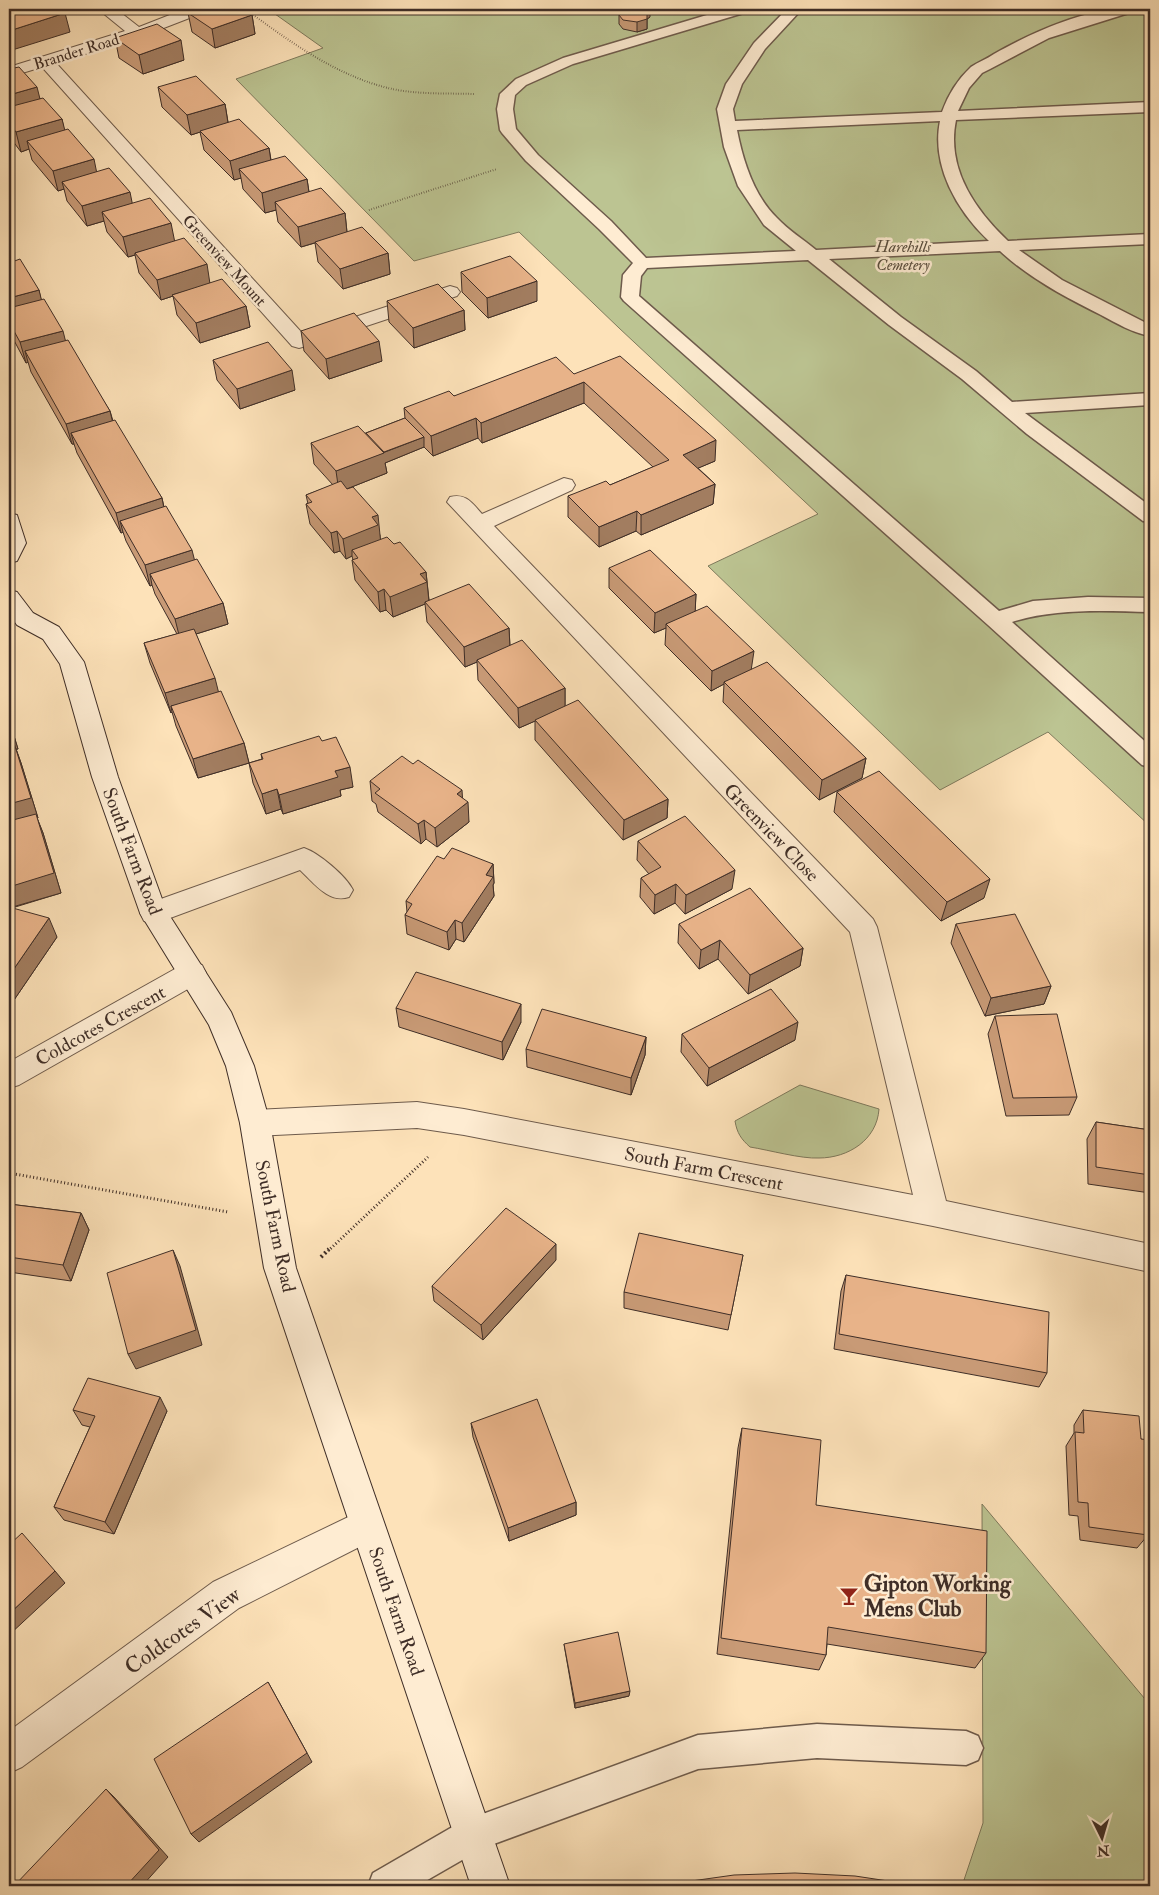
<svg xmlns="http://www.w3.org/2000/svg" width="1159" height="1895" viewBox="0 0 1159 1895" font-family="'IM FELL Double Pica',serif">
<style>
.green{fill:#bcc492;stroke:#7e795c}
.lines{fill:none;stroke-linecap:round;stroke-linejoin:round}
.lane-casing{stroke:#6e5b4c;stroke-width:3}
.street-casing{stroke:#6e5b4c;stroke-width:2}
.secondary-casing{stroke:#3f2e27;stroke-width:2}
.path-far2{stroke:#3f2e27;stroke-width:2;stroke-dasharray:0.5 2;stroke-linecap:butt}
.path-far1{stroke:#3f2e27;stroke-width:3;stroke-dasharray:1 2.5;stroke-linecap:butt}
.path{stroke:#3f2e27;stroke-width:4;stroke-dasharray:2 3;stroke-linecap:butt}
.lane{fill:#feecd2;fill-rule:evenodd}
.street{fill:#feecd2;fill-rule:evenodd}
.secondary{fill:#feecd2;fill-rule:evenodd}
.wall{fill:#c89a76;stroke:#3f2e27}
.shaded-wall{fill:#a27d60;stroke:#3f2e27}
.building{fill:#e8b389;stroke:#3f2e27}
.labels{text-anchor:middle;stroke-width:5;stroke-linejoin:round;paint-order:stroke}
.far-street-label{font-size:16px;fill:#3f2e27;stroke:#feecd2}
.far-park-label{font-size:16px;font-style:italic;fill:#584c3c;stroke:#feecd2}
.street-label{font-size:19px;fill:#3f2e27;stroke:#feecd2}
.near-poi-label{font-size:22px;font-weight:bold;fill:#3f2e27;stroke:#feecd2;text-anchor:start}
.near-street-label{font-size:22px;fill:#3f2e27;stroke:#feecd2}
</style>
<rect width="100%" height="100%" fill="#fde2b9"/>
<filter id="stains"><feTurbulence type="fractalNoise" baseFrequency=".004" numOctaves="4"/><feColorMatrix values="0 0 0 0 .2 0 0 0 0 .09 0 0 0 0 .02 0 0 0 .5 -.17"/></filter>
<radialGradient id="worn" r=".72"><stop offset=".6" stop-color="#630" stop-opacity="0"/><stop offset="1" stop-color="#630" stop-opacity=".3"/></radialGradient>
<path class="green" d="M268,9H1150V826L1048,732L940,790L708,566L818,514L619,328L519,232L414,261L236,79L323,48Z
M800,1085L879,1109C877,1140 848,1158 819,1158C801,1159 769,1150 750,1147C741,1139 737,1133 735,1121Z
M982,1504L1150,1705V1886H962L983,1823Z"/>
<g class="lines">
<g class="lane-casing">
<path id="lane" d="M727,9H749L747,12L573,64L526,85L515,95L513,109L516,129L538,155L611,221L646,258L796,251L764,225L738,186L724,147L717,109L726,84L754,43L787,9H802L765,49L742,84L733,109L735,121L942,112C948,95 958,79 971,67C978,62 987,59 994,54C1033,32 1090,6 1134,9L1132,12L1049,38L990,69L982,73L969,88L958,111L1150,102V112L956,120C946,168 975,210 1008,241L1150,234V244L1019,250L1062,280L1150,325V336C1133,333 1116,323 1101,315C1065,297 1029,278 1000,251L829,259L901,317L976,371L1012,402L1150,393V405L1025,413L1150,506V522L1143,521L1027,434L962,379L889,325L808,260L647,268L641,276L639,296L999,611L1033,601L1088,597L1150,598V612C1104,611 1056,608 1012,622L1150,746V767L1142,765L988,625L624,301L621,297L623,275L633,263L599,229L526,161L502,133L500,130L497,109L500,94L516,79L563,58ZM940,121C931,166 957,211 989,241L816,250C803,239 788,230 777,218C754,196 743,161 737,130Z
M817,1724L966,1731L978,1736L983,1748L978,1760L966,1765L817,1758L698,1769L483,1848L417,1886H368L373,1873L461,1822L698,1735Z"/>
</g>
<g class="street-casing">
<path id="street" d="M98,9H116L139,27L185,9H207L205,12L143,36L56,63L303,334L450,286L457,288L460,292L457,296L306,346L299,348L292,346L42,67L9,77V67L125,31Z
M564,478L572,480L575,485L572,490L494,526L873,919L877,927L946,1201L1150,1244V1272L933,1226L464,1135L417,1128L255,1136L245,1132L240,1123L245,1114L255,1110L417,1102L464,1109L913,1195L850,932L447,502L450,497C466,493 472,503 482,514Z
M304,848C319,853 346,876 353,890L349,897C329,904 314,883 300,870L154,924L144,921L140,913L144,905Z
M192,962L202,965L206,973L202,981L19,1085L9,1088V1062L182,965Z
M367,1508L379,1513L384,1525L379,1537L239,1608L22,1767L9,1773V1731L213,1582Z"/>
</g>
<g class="secondary-casing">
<path id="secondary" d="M9,513L17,515L26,543L17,561L9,563Z
M9,590L17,592L33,613L59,627L84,662L118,777L166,910L231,1012L254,1066L270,1123L296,1268L510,1886H471L264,1268L240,1123L226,1066L209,1025L140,913L92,777L60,664L43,639L17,625L9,614Z"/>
</g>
<path class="path-far2" d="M245,9C288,40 332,73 384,87C413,95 445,93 475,94
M369,210L497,169"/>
<path class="path-far1" d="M9,1173L228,1212
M328,1251L428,1157"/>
<path class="path" d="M321,1257L329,1249"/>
<use href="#lane" class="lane"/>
<use href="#street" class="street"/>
<use href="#secondary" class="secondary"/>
</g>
<path class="wall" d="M188,13L252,15L255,34L215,48L192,32Z
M619,15L650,17L647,19V29L637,32L623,29L619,24Z
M115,38L184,60L143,74L119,58Z
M9,69L62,119L64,130L96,172L175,241L210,283L246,306L250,327L200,343L177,315L173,296L161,300L139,273L135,255L128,257L107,232L104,221L87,226L67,201L64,189L58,191L32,160L29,149L21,152L9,136Z
M158,87L225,104L228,122L269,148L271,160L307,179L309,192L345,213L347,232L388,253L390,274L343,289L318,262L315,243L301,247L278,222L276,210L265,213L243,189L241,178L234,180L204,150L200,132L191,135L162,107Z
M9,263L39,290L41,300L65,340L110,411L113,421L162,498L164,507L194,560L223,603L228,624L196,634L218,692L244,743L249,763L198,778L176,726L172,712L171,713L150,663L144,643L177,634L155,594L152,585L150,586L126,541L123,532L121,533L77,453L74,444H72L31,372L28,362L26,363L9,331Z
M461,272L537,301L488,318L462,292Z
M387,301L464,310L465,330L414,348L389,322Z
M301,331L382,361L329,379L304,351Z
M213,360L295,390L240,409L217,380Z
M574,374L715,461L698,468L715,484L713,504L641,535L636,531L599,547L568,517V496L610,485L653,467L584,403L482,443L478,438L433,456L424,447L385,463L387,473L349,488L380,535V539L394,544L426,572L429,600L509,628L510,646L565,688V706L668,799L667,818L623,840L535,740V721L519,728L478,680L477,662L465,667L427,622L425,604L393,617L386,610L380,612L355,580L352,560H353L352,556L346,559L340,551L334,553L310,524L306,504H308L306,495L333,485L314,464L311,443L366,433L405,418L404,408L454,396Z
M609,568L696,594L695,611L751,670L866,758L862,778L819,800L723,702L724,684L711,691L665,645L666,628L654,633L609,588Z
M9,720L18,749H16L21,763L38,818H37L43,833L61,893L12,908L57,937L14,1000L9,998Z
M322,741L353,787L340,790L341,796L283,814L281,809L266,814L253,783L249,763L262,759L261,754Z
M370,781L462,799L469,822L437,847L426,839L421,844L378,812L376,804L372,801Z
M837,792L984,898L941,921L834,812Z
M638,841L732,889L685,914L675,903L654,914L640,897L641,878L649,874L637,860Z
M444,859L493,864L494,883L493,885L494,896L464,942L456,939L449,950L407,934L405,915L407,912L406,901Z
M679,924L803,948L800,966L748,994L718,959L699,969L678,943Z
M956,924L1051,986L1044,1004L985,1016L951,943Z
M396,1008L521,1022L503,1060L399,1027Z
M995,1016L1077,1097L1069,1115L1006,1116L988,1034Z
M682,1034L795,1040L707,1086L681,1052Z
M646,1037L645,1055L631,1095L527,1067L526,1049Z
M1096,1122L1150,1130V1193L1088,1184L1087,1139Z
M9,1204L81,1213L89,1230L71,1281L9,1272Z
M743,1255L728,1330L624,1308V1292Z
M556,1260L483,1340L434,1301L432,1286Z
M846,1275L1047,1373L1039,1387L834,1349L841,1291Z
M73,1410L167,1411L114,1534L64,1520L54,1507L90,1427L82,1425Z
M1083,1410L1141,1439L1150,1442V1518L1147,1523L1148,1535L1137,1548L1080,1540L1078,1516L1069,1515L1066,1446L1074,1433V1425Z
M471,1423L576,1502V1515L509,1541L473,1437Z
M742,1428L816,1505L986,1653L975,1668L827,1644L826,1655L819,1670L717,1654L738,1448Z
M564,1644L629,1696L575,1708L565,1650Z"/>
<path class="shaded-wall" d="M648,9H650V17L647,19V29L637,32V22L644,12Z
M65,13L70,32L9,51V31Z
M252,15L255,34L215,48L212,29Z
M181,40L184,60L143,74L139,55Z
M37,87L42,107L9,116V95Z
M225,104L228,123L191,135L187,115Z
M62,119L67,139L27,141L29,149L21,152L16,132Z
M269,148L272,168L239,169L241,178L234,180L230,161Z
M94,159L98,179L62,182L64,189L58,191L53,171Z
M307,179L310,199L275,202L276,210L265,213L262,193Z
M130,192L134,212H102L104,221L87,226L82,206Z
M345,213L347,233L301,247L298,227Z
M171,223L175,243L135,253V255L128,257L123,237Z
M388,253L390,274L343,289L340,269Z
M207,264L210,284L172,295L173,296L161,300L157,280Z
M537,281V301L488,318L487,298Z
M39,290L44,310L9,320V298Z
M246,306L250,327L200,343L196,323Z
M464,310L465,330L414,348L413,328Z
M63,331L68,351H25L28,362L26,363L20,342Z
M379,341L382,361L329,379L326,359Z
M292,370L295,390L240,409L237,389Z
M584,382V403L482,443L481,423Z
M110,411L115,432L71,433L74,444H72L66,424Z
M476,418L478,438L433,456L431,436Z
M424,437V447L385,463L387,473L339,492L336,471Z
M716,440L715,461L682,475L683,455Z
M715,484L713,504L641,535V515Z
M162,498L166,519L120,521L123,532L121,533L116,513Z
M637,511L636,531L599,547V527Z
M378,515L381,545L352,550V556L346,559L343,539L372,517Z
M337,531L340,551L334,553L331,533Z
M192,550L197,570L150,574L152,585L150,586L145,565Z
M426,572L429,602H425V604L393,617L390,597L420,574Z
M384,589L386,610L380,612L378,592Z
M696,594L695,615L666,624V628L654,633L655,613Z
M223,603L228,624L180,639L175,619Z
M509,628L510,648L477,660V662L465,667L464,647Z
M754,651L751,671L724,682V684L711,691L712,671Z
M215,678L220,698L171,706L172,712L171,713L165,693Z
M565,688V708L519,728L518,708Z
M9,720L18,749H16L21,763L38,818H37L43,833L61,893L9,908Z
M244,743L249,763L198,778L193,759Z
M866,758L862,778L819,800L822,780Z
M350,767L353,787L340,790L341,796L283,814L279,795L335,771Z
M277,789L281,809L266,814L262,794Z
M462,790L463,806L468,802L469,822L437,847L435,828L457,794Z
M668,799L667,818L623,840L624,820Z
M424,820L426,839L421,844L418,824Z
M493,864L494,883L493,885L494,896L464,942L462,923L486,875Z
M735,870L732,889L685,914L686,895Z
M990,879L984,898L941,921L947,902Z
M676,884L675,903L654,914L655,895Z
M49,918L57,937L14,1000L9,989V976Z
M455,920L456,939L449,950L447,932Z
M720,940L718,959L699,969L701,950Z
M803,948L800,966L748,994L750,975Z
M1051,986L1044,1004L985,1016L991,998Z
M521,1004V1022L503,1060L502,1042Z
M798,1022L795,1040L707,1086L709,1068Z
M646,1037L645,1055L631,1095V1078Z
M81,1213L89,1230L71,1281L63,1265Z
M556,1244V1260L483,1340L481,1325Z
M173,1250L180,1266L202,1345L136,1369L128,1354Z
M160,1397L167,1411L114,1534L105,1522Z
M576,1502V1515L509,1541L508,1528Z
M55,1571L65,1583L9,1635V1614Z
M268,1682L312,1762L199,1842L191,1834Z
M630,1691L629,1696L575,1708V1703Z
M106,1789L115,1798L168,1857L142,1886H126Z"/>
<path class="building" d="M34,9H60L65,13L9,31V16Z
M200,9H243L252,15L212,29L188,13Z
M627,9H648L644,12L647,13V19L637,22L623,20L619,15L620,12Z
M157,24L181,40L139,55L115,38Z
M19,67L37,87L9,95V69Z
M196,76L225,104L187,115L158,87Z
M43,98L62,119L16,132L9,123V107Z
M239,119L269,148L230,161L200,131Z
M68,129L94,159L53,171L27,141Z
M285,156L307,179L262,193L239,169Z
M109,168L130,192L82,206L62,182Z
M321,188L345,213L298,227L275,202Z
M150,198L171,223L123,237L102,212Z
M362,227L388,253L340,269L315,242Z
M184,238L207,264L157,280L135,253Z
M510,256L537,281L487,298L461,272Z
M20,259L39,290L9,298V263Z
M222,279L246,306L196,323L172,295Z
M438,284L464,310L413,328L387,301Z
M44,299L63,331L20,342L9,322V308Z
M354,313L379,341L326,359L301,331Z
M68,340L110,411L66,424L25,351Z
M268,342L292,370L237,389L213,360Z
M620,356L716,440L683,455L715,484L641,515L637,511L599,527L568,496L606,481L610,485L669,460L584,382L481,423L476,418L431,436L404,408L449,391L454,396L556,357L574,374Z
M405,418L424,437L384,452L366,433Z
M115,420L162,498L116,513L71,433Z
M358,426L384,453L336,471L311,443Z
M341,481L347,489L353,487L378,515L372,517L378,525L343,539L337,531L331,533L306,504L312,502L306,495Z
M166,506L192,550L145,565L120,521Z
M387,537L394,544L400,542L426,572L420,574L427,582L390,597L384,589L378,592L352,560L358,558L352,550Z
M650,550L696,594L655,613L609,568Z
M197,559L223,603L175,619L150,574Z
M469,584L509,628L464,647L425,602Z
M707,606L754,651L712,671L666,624Z
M194,629L215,678L165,693L144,643Z
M522,640L565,688L518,708L477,660Z
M767,662L866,758L822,780L724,682Z
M221,691L244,743L193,759L171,706Z
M578,700L668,799L624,820L535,720Z
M319,736L322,741L336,737L350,767L335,771L338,777L279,795L277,789L262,794L249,763L263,759L261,754Z
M14,743L31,798L9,804V744Z
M402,756L413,764L418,760L462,790L457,794L468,802L435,828L424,820L418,824L375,793L380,789L370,781Z
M879,771L990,879L947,902L837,792Z
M36,814L54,873L9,887V821Z
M685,816L735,870L686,895L676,884L655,895L641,878L661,867L638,841Z
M452,848L493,864L486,875L493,877L462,923L455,920L447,932L405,915L412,904L406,901L437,856L444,859Z
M750,888L803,948L750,975L720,940L701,950L679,924Z
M9,907L49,918L9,976Z
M1015,914L1051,986L991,998L956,924Z
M416,972L521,1004L502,1042L396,1008Z
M771,989L798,1022L709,1068L682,1034Z
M542,1009L646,1037L631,1078L526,1049Z
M1057,1014L1077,1097L1013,1098L995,1016Z
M1096,1122L1150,1130V1175L1096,1167Z
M9,1204L81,1213L63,1265L9,1257Z
M506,1208L556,1244L481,1325L432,1286Z
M639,1233L743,1255L731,1315L624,1292Z
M173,1250L196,1330L128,1354L107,1273Z
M846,1275L1049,1312L1047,1373L839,1334Z
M88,1378L160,1397L105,1522L54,1507L95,1416L73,1410Z
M537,1399L576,1502L508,1528L471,1423Z
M1083,1410L1139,1416L1141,1439L1150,1440V1511H1146L1148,1535L1089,1527L1088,1503L1078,1502L1075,1432L1084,1433Z
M742,1428L821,1440L816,1505L987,1531L986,1653L828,1627L826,1655L721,1638Z
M22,1533L55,1571L9,1614V1545Z
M618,1632L630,1691L575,1703L564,1644Z
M268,1682L307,1753L191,1834L154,1759Z
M106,1789L159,1850L126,1886H14Z
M795,1873L855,1876L908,1884V1886H670V1884L734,1875Z"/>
<defs>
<g id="bar-bare" transform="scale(1.5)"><path d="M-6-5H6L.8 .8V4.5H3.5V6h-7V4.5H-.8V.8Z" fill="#8f2418" stroke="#feecd2" stroke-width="2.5" paint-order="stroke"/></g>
</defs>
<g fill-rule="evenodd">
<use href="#bar-bare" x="849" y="1596"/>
</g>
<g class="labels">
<g class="far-street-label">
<text transform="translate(76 51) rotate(-17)" y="6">Brander Road</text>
<text transform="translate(225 260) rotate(48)" y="6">Greenview Mount</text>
</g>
<g class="far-park-label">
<text x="903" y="252">Harehills<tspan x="903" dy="18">Cemetery</tspan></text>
</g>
<g class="street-label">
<text transform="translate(772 832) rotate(46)" y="7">Greenview Close</text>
<text transform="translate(133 851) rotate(69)" y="7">South Farm Road</text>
<text transform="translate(100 1025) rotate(-29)" y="7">Coldcotes Crescent</text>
<text transform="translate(704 1168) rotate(11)" y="7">South Farm Crescent</text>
<text transform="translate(276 1226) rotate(78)" y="7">South Farm Road</text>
<text transform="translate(397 1611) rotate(71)" y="7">South Farm Road</text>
</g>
<g class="near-poi-label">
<text x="864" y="1591">Gipton Working<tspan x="864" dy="25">Mens Club</tspan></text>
</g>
<g class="near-street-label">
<text transform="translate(182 1630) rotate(-35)" y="8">Coldcotes View</text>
</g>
</g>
<rect width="1159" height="1895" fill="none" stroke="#fde2b9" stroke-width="30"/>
<rect x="10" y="10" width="1139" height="1875" fill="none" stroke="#3f2e27" stroke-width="2.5"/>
<rect x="15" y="15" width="1129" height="1865" fill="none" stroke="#3f2e27"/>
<g transform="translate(1102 1838) rotate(175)" stroke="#feecd2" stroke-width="4" paint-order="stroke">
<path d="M0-4L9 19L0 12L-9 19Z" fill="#3f2e27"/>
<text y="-8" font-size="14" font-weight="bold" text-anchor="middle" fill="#3f2e27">N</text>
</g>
<rect width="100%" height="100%" filter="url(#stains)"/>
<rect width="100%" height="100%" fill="url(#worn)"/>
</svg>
